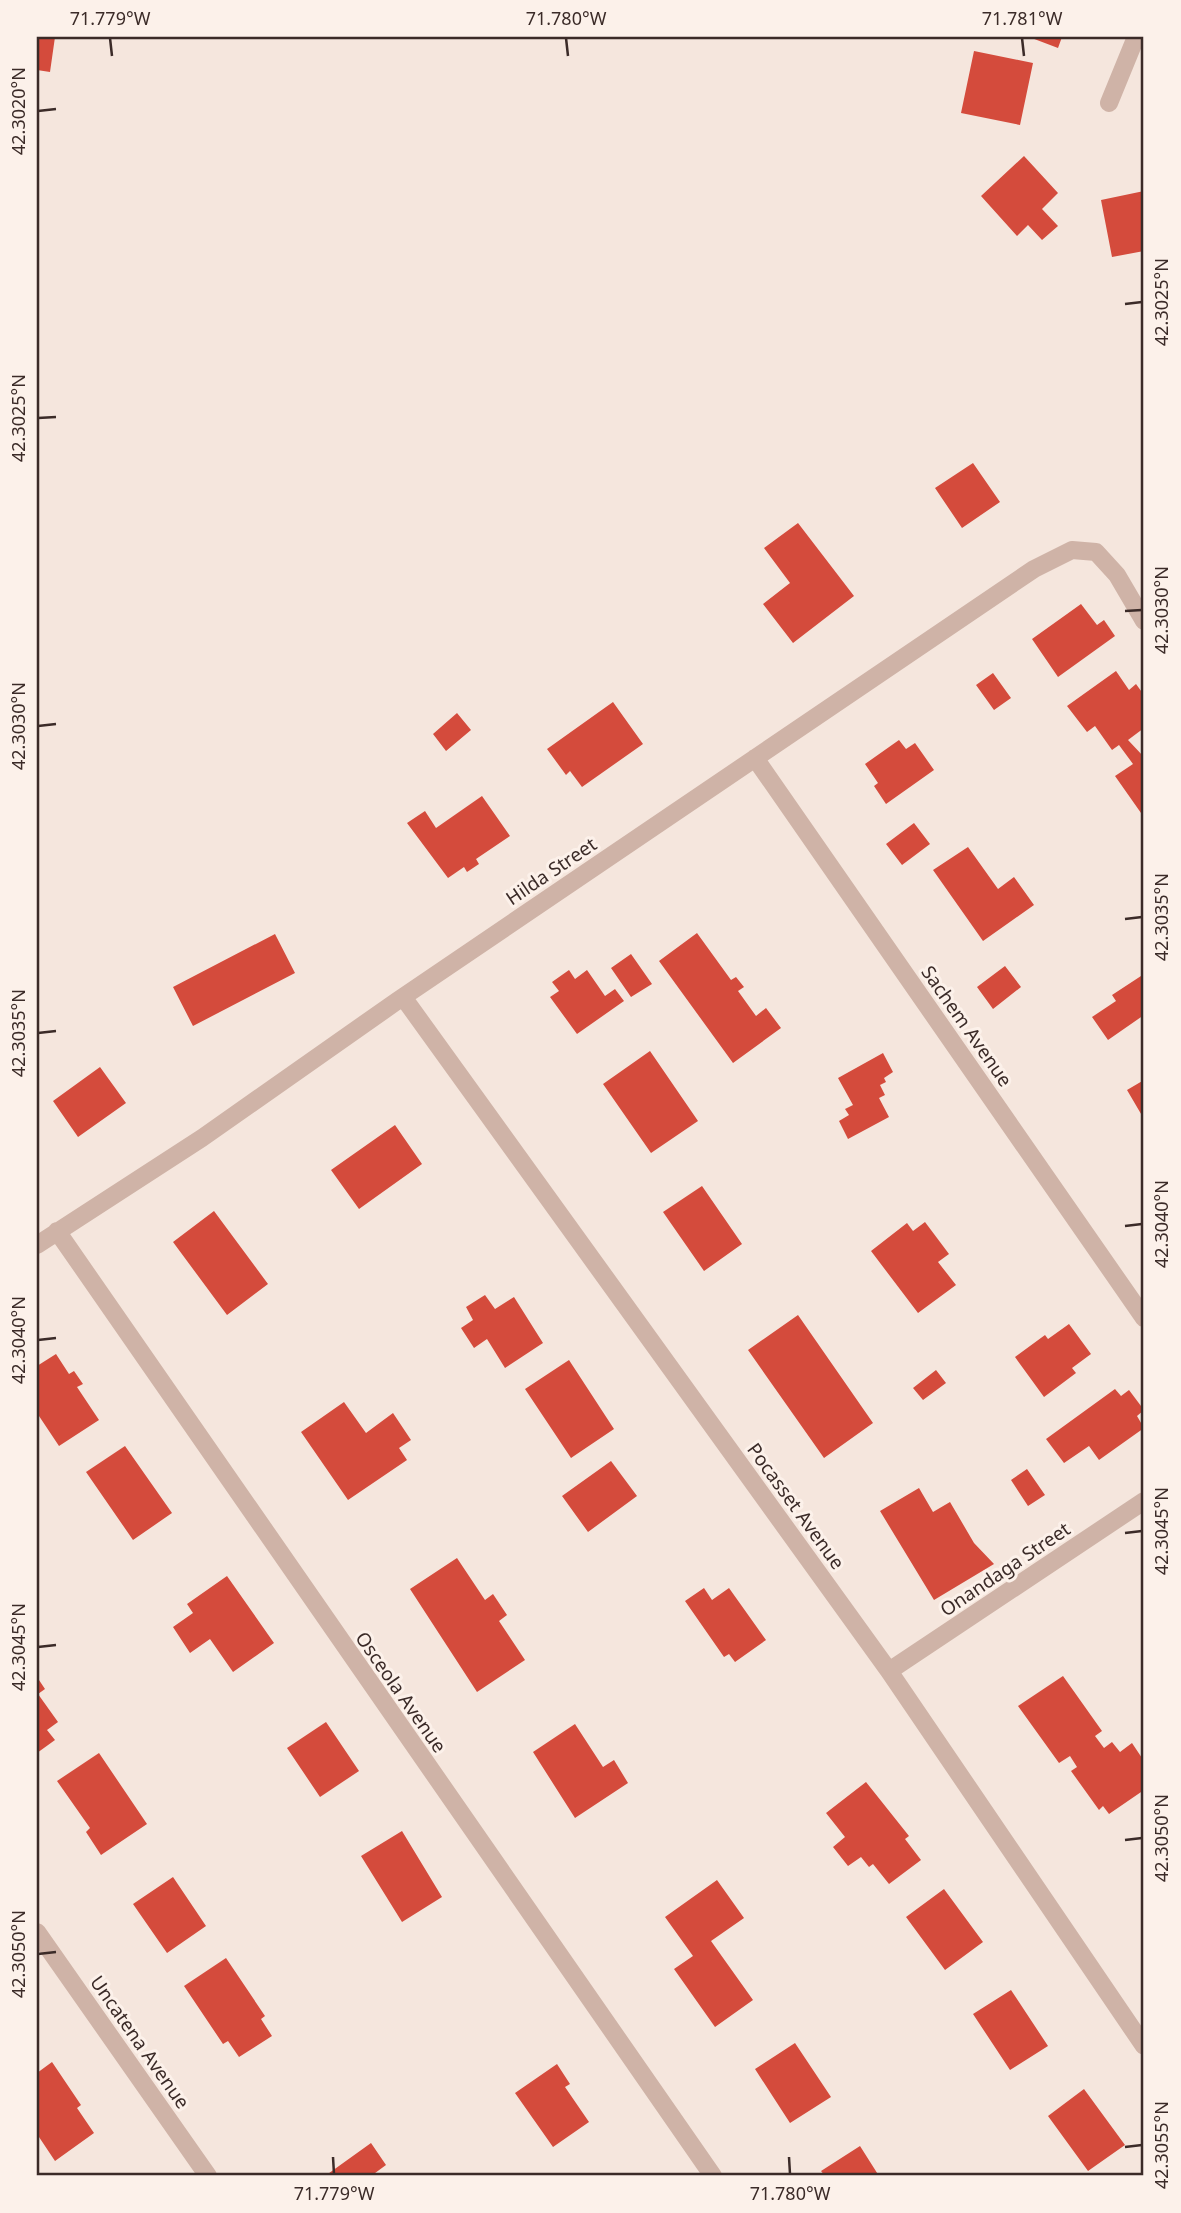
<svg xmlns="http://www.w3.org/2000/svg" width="1181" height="2213" viewBox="0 0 1181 2213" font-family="'Noto Sans',sans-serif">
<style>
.building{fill:#d44b3c}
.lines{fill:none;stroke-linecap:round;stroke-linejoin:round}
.minor{stroke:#cfb3a7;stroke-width:18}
.ticks{fill:none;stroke:#3b2b28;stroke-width:2.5}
.labels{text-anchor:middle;stroke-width:6;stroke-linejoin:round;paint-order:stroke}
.street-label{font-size:19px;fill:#3b2b28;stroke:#fcf1ea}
.neatline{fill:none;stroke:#3b2b28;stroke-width:2.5}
.ticks-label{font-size:18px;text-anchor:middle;fill:#3b2b28}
</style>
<rect width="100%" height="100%" fill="#f5e6dd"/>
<path class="building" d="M37,37H55L50,72L37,70Z
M1029,37H1062L1058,48Z
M974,51L1033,63L1020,125L961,113Z
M1024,156L1058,193L1042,209L1058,226L1042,240L1028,225L1017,236L981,196Z
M1144,191V251L1112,257L1101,200Z
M973,463L1000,502L962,528L935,488Z
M798,523L854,596L793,643L763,604L790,583L764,548Z
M1081,604L1097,625L1104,620L1115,636L1058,677L1032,639Z
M1116,671L1129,690L1136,684L1144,695V704L1141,707L1144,711V728L1128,740L1144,757V811L1141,813L1115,776L1133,764L1119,745L1112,750L1095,726L1087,732L1067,706Z
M993,673L1011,698L994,710L976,685Z
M613,702L643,744L582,787L570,771L566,775L547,749Z
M457,713L471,730L446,751L433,734Z
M899,740L906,749L915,743L934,770L886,804L874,786L878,783L865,764Z
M482,796L510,836L476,859L479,864L467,872L464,867L448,878L407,823L425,811L436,828Z
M914,823L930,844L902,865L886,844Z
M968,847L998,889L1014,877L1034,905L983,941L933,870Z
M697,933L731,980L736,977L744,987L738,991L756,1016L766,1008L781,1028L733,1063L659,961Z
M275,934L295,973L193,1026L173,987Z
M631,954L652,984L631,997L611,968Z
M1005,966L1021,987L993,1009L977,987Z
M569,970L575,979L587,970L605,996L615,989L624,1001L577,1034L550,997L559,991L552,982Z
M1141,976L1144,981V1015L1108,1040L1092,1017L1116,1001L1112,995Z
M650,1051L698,1121L651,1153L603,1084Z
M883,1053L893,1072L884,1078L886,1082L880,1085L885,1095L879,1098L889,1117L848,1139L839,1121L849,1115L845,1109L853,1105L838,1078Z
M100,1067L126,1103L78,1137L53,1101Z
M1144,1080V1119L1127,1090Z
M395,1125L422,1164L359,1209L331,1170Z
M702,1186L742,1244L704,1271L663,1212Z
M214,1211L268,1284L227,1315L173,1242Z
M925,1222L949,1254L938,1262L956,1285L918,1313L871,1251L907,1223L913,1231Z
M485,1295L495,1309L514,1297L543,1343L505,1368L487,1339L474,1348L461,1328L473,1320L466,1307Z
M798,1315L873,1423L824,1458L748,1350Z
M1069,1324L1091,1354L1072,1368L1076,1373L1044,1397L1015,1357L1045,1335L1048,1339Z
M56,1354L69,1374L74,1371L83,1384L77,1387L99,1420L59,1446L37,1413V1366Z
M569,1360L614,1429L571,1458L525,1389Z
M936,1370L946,1383L923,1400L913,1388Z
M1115,1389L1121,1396L1129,1390L1144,1410L1137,1416L1144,1428L1099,1460L1089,1446L1064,1463L1046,1439Z
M344,1402L366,1433L393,1413L411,1440L399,1448L407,1460L348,1500L301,1432Z
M125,1446L172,1513L133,1540L86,1472Z
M611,1461L637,1496L588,1532L562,1496Z
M1027,1469L1045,1495L1028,1506L1011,1480Z
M919,1488L933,1512L950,1502L974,1543L994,1564L934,1600L880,1511Z
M457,1558L485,1600L493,1594L507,1615L499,1621L525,1660L477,1692L410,1589Z
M227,1576L274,1643L233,1672L210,1639L190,1653L173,1627L193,1613L187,1604Z
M704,1588L712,1600L729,1588L766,1640L735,1662L729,1654L724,1657L685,1601Z
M1063,1676L1102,1731L1095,1736L1104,1748L1112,1742L1120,1752L1132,1743L1144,1761V1790L1109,1814L1103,1806L1099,1810L1071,1771L1077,1767L1070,1756L1059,1763L1018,1706Z
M37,1677L45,1689L38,1694L58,1722L47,1730L55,1740L37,1753Z
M326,1722L359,1771L320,1797L287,1748Z
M575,1724L603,1767L614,1760L628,1783L575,1818L533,1752Z
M99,1753L147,1824L101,1855L86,1832L90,1828L57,1781Z
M866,1782L909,1836L905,1839L921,1860L889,1884L873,1864L869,1867L861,1857L848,1866L833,1847L845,1837L826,1813Z
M402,1831L442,1897L402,1922L361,1856Z
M173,1877L206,1926L167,1953L133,1904Z
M717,1880L744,1918L711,1941L753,2000L715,2027L674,1969L693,1956L665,1917Z
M944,1889L983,1942L945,1970L906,1917Z
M226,1958L265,2016L261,2019L272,2036L239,2057L228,2041L223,2044L184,1986Z
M1011,1990L1048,2046L1010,2070L973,2014Z
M795,2043L831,2097L790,2123L755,2069Z
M52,2062L81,2105L77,2108L94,2133L55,2161L37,2134V2073Z
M557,2064L570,2084L565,2087L589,2122L553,2147L515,2093Z
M1084,2089L1125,2145L1088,2171L1048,2116Z
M371,2143L386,2165L371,2176H325Z
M860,2146L879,2176H825L821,2171Z"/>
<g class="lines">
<path class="minor" d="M1109,103L1136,37
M755,758L1144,1318
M403,997L889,1671L1144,2046
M57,1231L713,2176
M37,1245L202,1138L397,1001L1034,569L1072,550L1096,552L1117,575L1144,621
M889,1671L1144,1501
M37,1932L208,2176"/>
</g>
<path class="ticks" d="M110,38L112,56M566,38L568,56M1022,38L1024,56M38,111L56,109M1125,304L1142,302M38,418L56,417M1125,611L1142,610M38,726L56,724M1125,919L1142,917M38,1033L56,1031M1125,1226L1142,1224M38,1340L56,1338M1125,1533L1142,1531M38,1647L56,1645M1125,1840L1142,1838M38,1954L56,1952M1125,2147L1142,2145M333,2157L334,2174M789,2157L790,2174"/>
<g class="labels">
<g class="street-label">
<text transform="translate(551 871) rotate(-34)" y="7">Hilda Street</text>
<text transform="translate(967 1026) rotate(55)" y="7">Sachem Avenue</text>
<text transform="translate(796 1506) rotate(54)" y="7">Pocasset Avenue</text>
<text transform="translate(1005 1569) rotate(-34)" y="7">Onandaga Street</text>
<text transform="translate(401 1692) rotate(55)" y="7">Osceola Avenue</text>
<text transform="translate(140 2042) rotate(55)" y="7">Uncatena Avenue</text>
</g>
</g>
<rect width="1181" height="2213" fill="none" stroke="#fcf1ea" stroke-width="77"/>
<rect x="38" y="38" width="1104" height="2136" class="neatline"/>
<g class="ticks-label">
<text x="110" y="25">71.779°W</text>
<text x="566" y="25">71.780°W</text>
<text x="1022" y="25">71.781°W</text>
<text transform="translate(19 111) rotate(-90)" y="6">42.3020°N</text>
<text transform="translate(1162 302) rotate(-90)" y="6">42.3025°N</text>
<text transform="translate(19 418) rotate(-90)" y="6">42.3025°N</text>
<text transform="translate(1162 610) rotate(-90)" y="6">42.3030°N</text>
<text transform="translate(19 726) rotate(-90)" y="6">42.3030°N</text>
<text transform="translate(1162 917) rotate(-90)" y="6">42.3035°N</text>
<text transform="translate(19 1033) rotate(-90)" y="6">42.3035°N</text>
<text transform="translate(1162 1224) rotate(-90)" y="6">42.3040°N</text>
<text transform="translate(19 1340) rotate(-90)" y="6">42.3040°N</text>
<text transform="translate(1162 1531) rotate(-90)" y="6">42.3045°N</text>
<text transform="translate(19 1647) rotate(-90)" y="6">42.3045°N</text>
<text transform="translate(1162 1838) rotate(-90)" y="6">42.3050°N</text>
<text transform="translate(19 1954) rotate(-90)" y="6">42.3050°N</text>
<text transform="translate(1162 2145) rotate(-90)" y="6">42.3055°N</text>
<text x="334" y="2200">71.779°W</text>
<text x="790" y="2200">71.780°W</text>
</g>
</svg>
